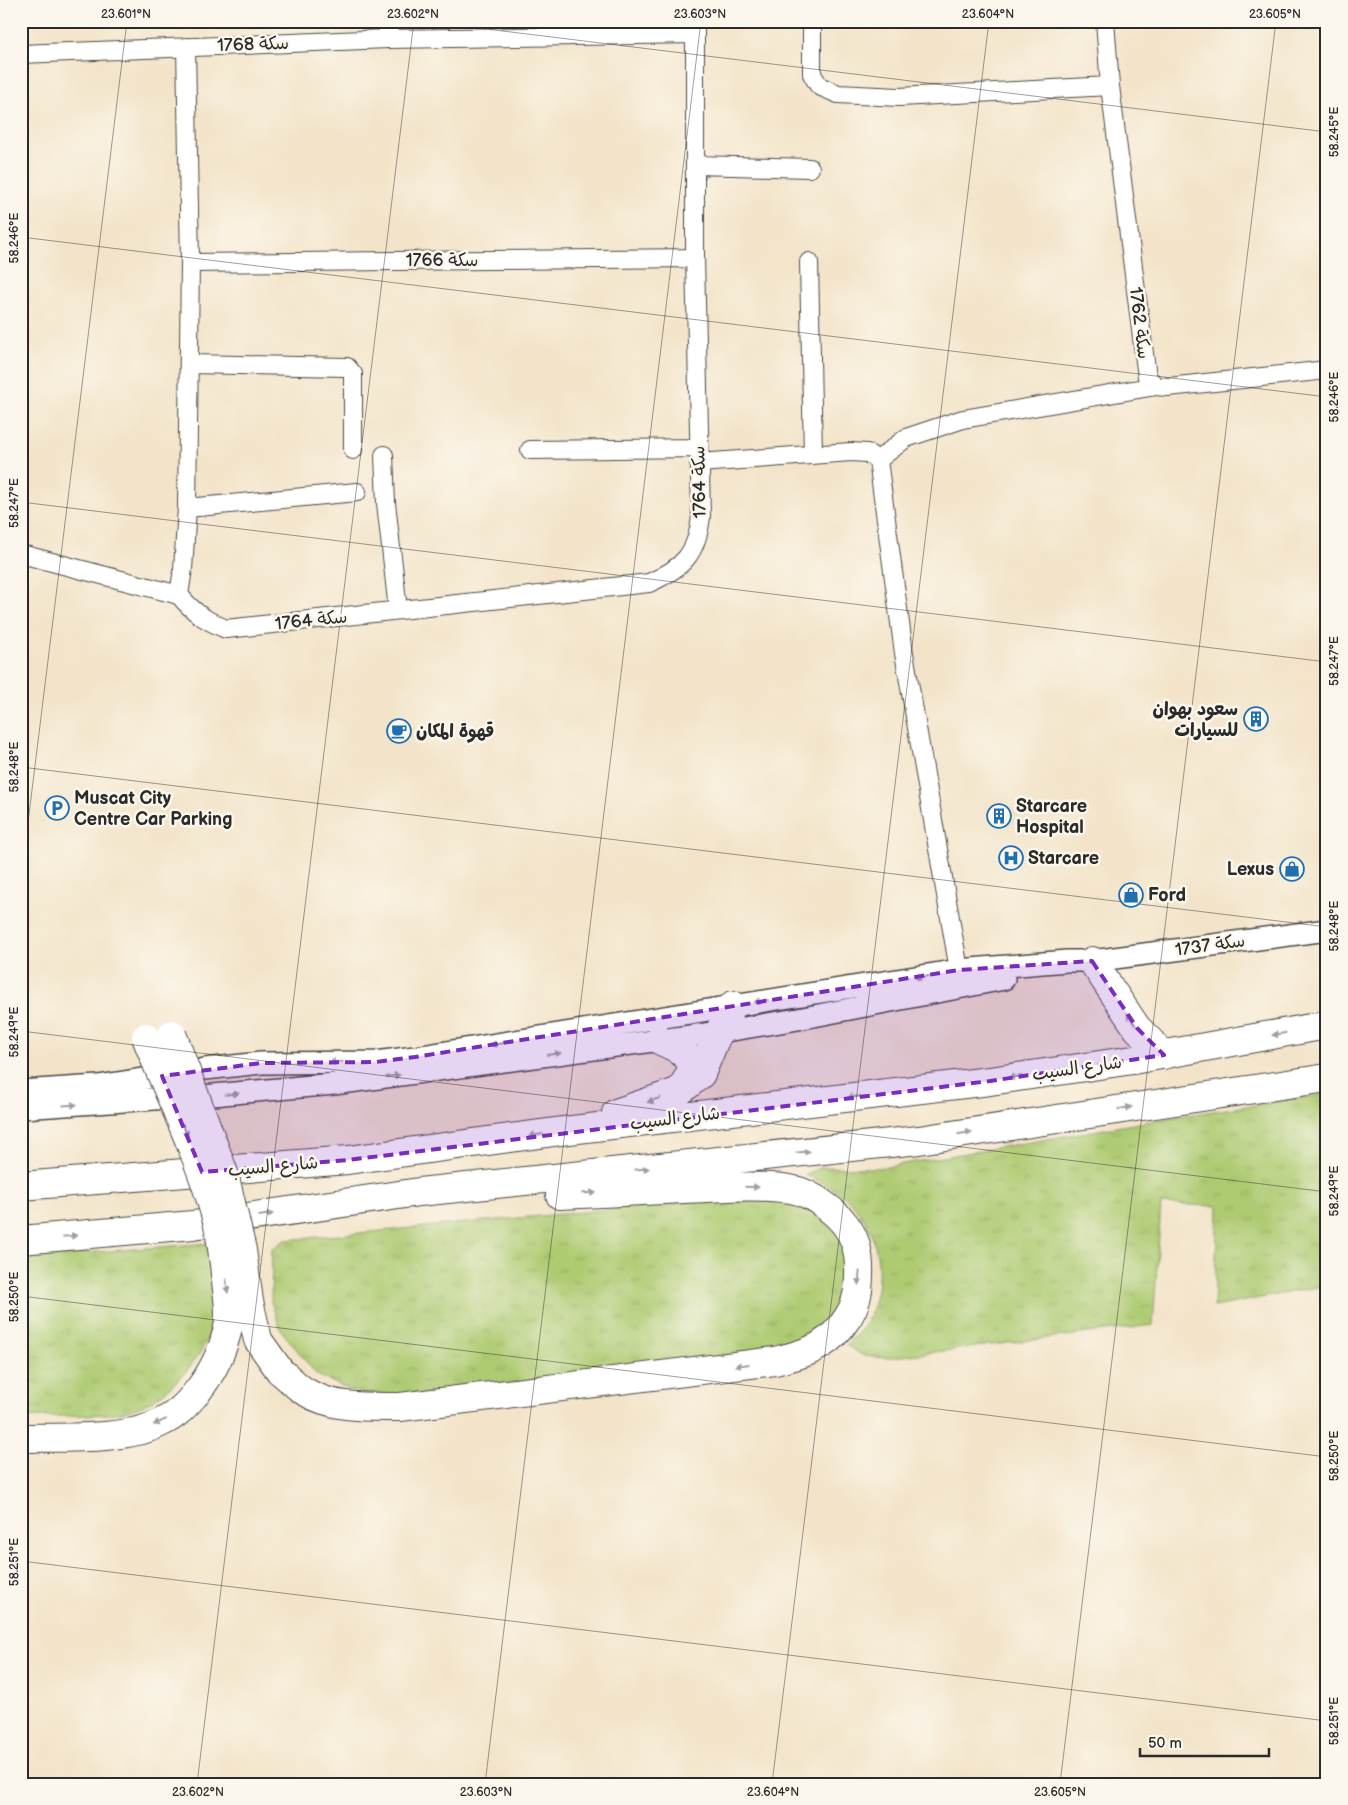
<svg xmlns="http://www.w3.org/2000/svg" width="1348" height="1805" font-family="'Balsamiq Sans','Playpen Sans Arabic',sans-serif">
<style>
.grass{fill:url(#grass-tufts);stroke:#6c7b4e}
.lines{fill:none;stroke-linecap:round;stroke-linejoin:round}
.minor-casing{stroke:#494743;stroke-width:20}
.tertiary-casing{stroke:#494743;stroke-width:24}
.trunk-casing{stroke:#494743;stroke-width:30}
.minor{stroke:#fff;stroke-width:18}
.tertiary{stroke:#fff;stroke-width:21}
.trunk{stroke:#fff;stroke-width:28}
.trunk-bridge-casing{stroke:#494743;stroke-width:30;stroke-linecap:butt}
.trunk-bridge{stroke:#fff;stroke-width:28}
.oneway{fill:#a0a0a0}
.marked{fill:#7b2cbf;fill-opacity:0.2;stroke:#7b2cbf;stroke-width:4;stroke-dasharray:10 6;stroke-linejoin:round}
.ticks{fill:none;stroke:#2b2b2b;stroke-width:1;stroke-opacity:0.45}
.labels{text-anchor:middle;stroke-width:5;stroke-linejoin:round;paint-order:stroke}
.street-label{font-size:18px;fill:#2b2b2b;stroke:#fbf7ec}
.poi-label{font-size:18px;font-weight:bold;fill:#2b2b2b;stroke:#fbf7ec;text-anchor:start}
.neatline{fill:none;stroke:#2b2b2b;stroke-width:2}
.ticks-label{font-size:12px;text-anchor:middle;fill:#2b2b2b}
</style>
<defs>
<pattern id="grass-tufts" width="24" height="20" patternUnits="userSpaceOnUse" patternTransform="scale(1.25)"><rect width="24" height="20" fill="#aecb72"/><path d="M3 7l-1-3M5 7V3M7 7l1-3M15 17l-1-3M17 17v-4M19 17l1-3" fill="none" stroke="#96ae63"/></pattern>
</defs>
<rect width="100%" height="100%" fill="#fbf7ec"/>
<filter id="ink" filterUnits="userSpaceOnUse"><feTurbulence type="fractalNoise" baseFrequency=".02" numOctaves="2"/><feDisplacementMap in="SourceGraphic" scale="10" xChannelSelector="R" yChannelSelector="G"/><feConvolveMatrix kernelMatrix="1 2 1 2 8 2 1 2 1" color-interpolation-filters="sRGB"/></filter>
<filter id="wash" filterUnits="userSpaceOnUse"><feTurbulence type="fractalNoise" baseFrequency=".0096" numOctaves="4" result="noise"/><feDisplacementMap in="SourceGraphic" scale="20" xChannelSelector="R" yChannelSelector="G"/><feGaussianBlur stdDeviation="1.12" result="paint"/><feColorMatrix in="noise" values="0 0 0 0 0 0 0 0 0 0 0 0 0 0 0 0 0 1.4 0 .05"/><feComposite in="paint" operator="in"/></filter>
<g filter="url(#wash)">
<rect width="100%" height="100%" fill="#f3e4c9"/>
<path class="grass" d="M1327,1094V1285L1214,1307L1218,1206L1161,1204L1153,1325L887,1358L864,1356L846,1345C852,1338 862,1331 866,1323C888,1280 881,1225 842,1195C832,1187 817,1180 805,1175L820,1167L880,1168L1174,1117Z
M731,1198L795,1202L809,1208L841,1236L850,1283L836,1312L818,1331L800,1341L773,1350L410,1396L374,1394L352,1391L317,1375L281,1330L271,1302L272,1249L285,1240Z
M210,1243C214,1273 216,1298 211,1327C204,1359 166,1398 135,1409C127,1411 118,1413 109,1414L21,1418V1258Z"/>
</g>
<g filter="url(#ink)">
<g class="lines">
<g class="minor-casing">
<path id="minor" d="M388,21V39
M812,21V74L819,86L838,94L899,97L1110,86
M1105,21L1110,86L1147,377L1156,386L1168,387L1327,370
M186,47L190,263L187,508L183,569L179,595C194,613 205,620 226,629L649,583C683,568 697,554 701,516L695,258V21
M21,54L388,39L695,34
M695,165L810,168
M809,262L813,455
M190,263L695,258
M189,364L347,367L353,374V450
M530,450L699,448
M384,455L386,503L398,610
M878,460L906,438L963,419L1156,386
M699,463L851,452L867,453L878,460L904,653L959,970
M187,508L357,492
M21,554L179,595"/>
</g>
<g class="tertiary-casing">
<path id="tertiary" d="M21,1091L98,1086L205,1069L261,1063L376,1062L415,1057L959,970L1067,961H1092L1327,930
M21,1108L213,1095L334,1084L720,1032L798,1019L1004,979"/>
</g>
<g class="trunk-casing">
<path id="trunk" d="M1092,961L1137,1028L1164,1055
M659,1040L676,1048L690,1059L692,1070L681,1090
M616,1113L680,1091L701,1074L715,1040L733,1005
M21,1186L348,1160L562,1131L990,1081L1133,1060L1327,1025
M21,1240L193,1225L419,1192L919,1140L1327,1078
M280,1371C288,1377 296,1386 304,1391C333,1409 368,1407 400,1407L775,1361C787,1358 800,1355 811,1350C834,1340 855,1315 858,1290C862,1254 857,1229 827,1207C817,1199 804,1191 790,1189C755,1184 719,1188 684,1189C643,1191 601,1193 560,1195
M21,1438C61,1437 128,1441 162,1422C177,1415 187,1404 197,1392"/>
</g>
<use href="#minor" class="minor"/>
<use href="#tertiary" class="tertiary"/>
<use href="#trunk" class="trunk"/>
<g class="trunk-bridge-casing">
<path id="trunk-bridge" d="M172,1034L224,1173L242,1250L249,1301L258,1340L280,1371
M146,1037C169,1096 198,1153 215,1214C221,1233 223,1254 225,1274C227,1291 231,1310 228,1327C223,1352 212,1373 197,1392"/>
</g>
<use href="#trunk-bridge" class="trunk-bridge"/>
</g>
<defs><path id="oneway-solid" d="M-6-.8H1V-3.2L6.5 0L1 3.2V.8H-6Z" transform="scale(1.25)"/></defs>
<g class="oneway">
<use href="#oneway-solid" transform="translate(922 977) rotate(170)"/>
<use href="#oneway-solid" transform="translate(761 1001) rotate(171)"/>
<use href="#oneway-solid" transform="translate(1131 1019) rotate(-124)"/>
<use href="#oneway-solid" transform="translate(1279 1034) rotate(170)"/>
<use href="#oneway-solid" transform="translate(497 1044) rotate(171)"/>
<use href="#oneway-solid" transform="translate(554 1054) rotate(-7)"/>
<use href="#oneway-solid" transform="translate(336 1062) rotate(179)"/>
<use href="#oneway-solid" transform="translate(393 1076) rotate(-8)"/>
<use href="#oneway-solid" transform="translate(1015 1077) rotate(172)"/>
<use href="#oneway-solid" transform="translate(232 1094) rotate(-5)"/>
<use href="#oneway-solid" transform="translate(854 1097) rotate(173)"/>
<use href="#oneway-solid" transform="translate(654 1100) rotate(161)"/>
<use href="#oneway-solid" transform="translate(70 1105) rotate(-4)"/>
<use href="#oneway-solid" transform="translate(1125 1108) rotate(-9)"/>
<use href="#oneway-solid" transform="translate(185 1130) rotate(67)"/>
<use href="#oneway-solid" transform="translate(965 1133) rotate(-9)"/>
<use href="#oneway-solid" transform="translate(536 1135) rotate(172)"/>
<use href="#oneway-solid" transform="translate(803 1152) rotate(-6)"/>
<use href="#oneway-solid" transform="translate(642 1169) rotate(-6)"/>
<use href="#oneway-solid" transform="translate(752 1187) rotate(2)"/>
<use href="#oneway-solid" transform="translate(589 1193) rotate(-2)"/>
<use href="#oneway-solid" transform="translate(266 1215) rotate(-8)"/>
<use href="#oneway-solid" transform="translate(70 1236) rotate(-5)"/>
<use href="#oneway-solid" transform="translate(859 1278) rotate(95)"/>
<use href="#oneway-solid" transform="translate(227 1286) rotate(83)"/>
<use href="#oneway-solid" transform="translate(742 1365) rotate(173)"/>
<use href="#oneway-solid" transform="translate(160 1422) rotate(156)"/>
</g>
</g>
<path class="marked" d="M1092,961L1137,1028L1164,1055L990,1081L348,1160L202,1172L162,1076L261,1063L376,1062L415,1057L959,970Z"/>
<path class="ticks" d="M421,21L1327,132M21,237L1327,397M21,502L1327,662M21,767L1327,927M21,879L127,21M21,1031L1327,1192M21,1296L1327,1457M21,1561L1327,1721M197,1784L414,21M485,1784L701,21M772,1784L989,21M1060,1784L1276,21"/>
<defs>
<g id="building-ring" transform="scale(1.25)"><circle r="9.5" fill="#fbf7ec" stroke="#1f6fb2" stroke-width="1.5"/><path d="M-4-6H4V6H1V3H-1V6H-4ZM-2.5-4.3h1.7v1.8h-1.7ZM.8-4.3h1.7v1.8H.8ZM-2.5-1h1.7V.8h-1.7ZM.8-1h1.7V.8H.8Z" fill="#1f6fb2"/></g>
<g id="cafe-ring" transform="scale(1.25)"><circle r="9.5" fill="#fbf7ec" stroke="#1f6fb2" stroke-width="1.5"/><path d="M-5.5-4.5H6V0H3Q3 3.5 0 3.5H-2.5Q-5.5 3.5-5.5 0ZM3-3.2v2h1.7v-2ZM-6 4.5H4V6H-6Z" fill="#1f6fb2"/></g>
<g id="parking-ring" transform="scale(1.25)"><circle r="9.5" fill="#fbf7ec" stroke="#1f6fb2" stroke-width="1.5"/><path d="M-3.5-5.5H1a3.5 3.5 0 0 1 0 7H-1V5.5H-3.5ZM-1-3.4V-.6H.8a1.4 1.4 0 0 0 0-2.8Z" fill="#1f6fb2"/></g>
<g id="hospital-ring" transform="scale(1.25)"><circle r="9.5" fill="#fbf7ec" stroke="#1f6fb2" stroke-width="1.5"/><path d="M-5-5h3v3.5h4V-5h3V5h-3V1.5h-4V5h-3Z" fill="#1f6fb2"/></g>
<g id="shop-ring" transform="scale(1.25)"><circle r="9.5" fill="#fbf7ec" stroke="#1f6fb2" stroke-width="1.5"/><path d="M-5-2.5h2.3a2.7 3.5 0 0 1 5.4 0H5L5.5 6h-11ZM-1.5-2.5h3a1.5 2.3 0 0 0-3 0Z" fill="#1f6fb2"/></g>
</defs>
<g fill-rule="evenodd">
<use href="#building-ring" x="1256" y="719"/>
<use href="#cafe-ring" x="399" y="731"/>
<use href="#parking-ring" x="57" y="808"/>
<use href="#building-ring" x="999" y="816"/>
<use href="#hospital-ring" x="1011" y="858"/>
<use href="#shop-ring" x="1292" y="869"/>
<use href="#shop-ring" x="1131" y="895"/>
</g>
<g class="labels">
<g class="street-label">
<text transform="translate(253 44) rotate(-2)" y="6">سكة 1768</text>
<text x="442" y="266">سكة 1766</text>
<text transform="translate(1140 323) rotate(83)" y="6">سكة 1762</text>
<text transform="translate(699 482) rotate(-91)" y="6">سكة 1764</text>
<text transform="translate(311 620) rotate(-6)" y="6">سكة 1764</text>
<text transform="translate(1210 945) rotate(-8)" y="6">سكة 1737</text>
<text transform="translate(1077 1068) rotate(-8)" y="6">شارع السيب</text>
<text transform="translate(675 1118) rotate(-7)" y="6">شارع السيب</text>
<text transform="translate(273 1166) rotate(-5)" y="6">شارع السيب</text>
</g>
<g class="poi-label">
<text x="1238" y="715" text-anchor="end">سعود بهوان<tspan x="1238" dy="21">للسيارات</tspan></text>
<text x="416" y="737">قهوة المكان</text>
<text x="74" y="804">Muscat City<tspan x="74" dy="21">Centre Car Parking</tspan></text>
<text x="1016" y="812">Starcare<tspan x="1016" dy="21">Hospital</tspan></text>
<text x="1028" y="864">Starcare</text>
<text x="1274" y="875" text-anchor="end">Lexus</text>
<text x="1148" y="901">Ford</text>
</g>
</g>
<rect width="1348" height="1805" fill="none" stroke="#fbf7ec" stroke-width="55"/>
<path d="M1140 1748v8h129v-8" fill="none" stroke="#2b2b2b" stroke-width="2.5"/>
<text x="1148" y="1748" font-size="15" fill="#2b2b2b" stroke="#fbf7ec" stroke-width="4" paint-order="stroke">50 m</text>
<rect x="28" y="28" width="1292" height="1750" class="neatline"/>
<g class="ticks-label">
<text x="126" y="18">23.601°N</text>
<text x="413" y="18">23.602°N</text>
<text x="700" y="18">23.603°N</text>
<text x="988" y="18">23.604°N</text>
<text x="1275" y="18">23.605°N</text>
<text transform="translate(1334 132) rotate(-90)" y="4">58.245°E</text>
<text transform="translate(14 238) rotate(-90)" y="4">58.246°E</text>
<text transform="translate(1334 397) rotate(-90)" y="4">58.246°E</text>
<text transform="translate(14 503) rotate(-90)" y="4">58.247°E</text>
<text transform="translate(1334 661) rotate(-90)" y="4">58.247°E</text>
<text transform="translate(14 767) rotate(-90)" y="4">58.248°E</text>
<text transform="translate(1334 926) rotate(-90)" y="4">58.248°E</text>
<text transform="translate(14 1032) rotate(-90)" y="4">58.249°E</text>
<text transform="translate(1334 1191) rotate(-90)" y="4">58.249°E</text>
<text transform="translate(14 1297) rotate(-90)" y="4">58.250°E</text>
<text transform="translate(1334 1456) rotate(-90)" y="4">58.250°E</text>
<text transform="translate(14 1562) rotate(-90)" y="4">58.251°E</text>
<text transform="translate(1334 1721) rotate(-90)" y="4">58.251°E</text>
<text x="198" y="1796">23.602°N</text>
<text x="486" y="1796">23.603°N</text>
<text x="773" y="1796">23.604°N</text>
<text x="1060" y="1796">23.605°N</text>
</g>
</svg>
